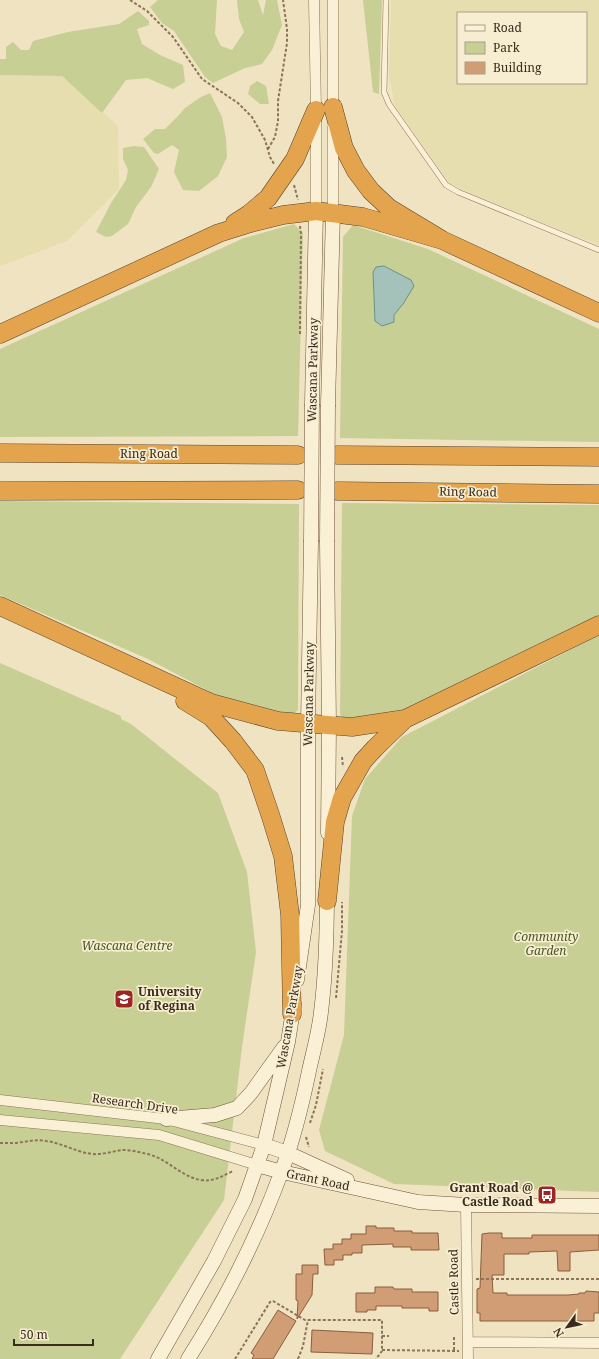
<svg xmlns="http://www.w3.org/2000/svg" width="599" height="1359" font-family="'Noto Serif',serif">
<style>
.farmland{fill:#e6deae;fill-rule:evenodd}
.green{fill:#c7cf94}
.water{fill:#a4c2ba;stroke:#6a9188}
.building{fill:#d09d75;stroke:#8b5d3c}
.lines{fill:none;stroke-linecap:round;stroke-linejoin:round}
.lane-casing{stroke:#8b7457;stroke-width:6}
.street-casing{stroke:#8b7457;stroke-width:11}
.secondary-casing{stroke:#6c543b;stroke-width:15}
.highway-casing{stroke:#58412c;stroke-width:19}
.path{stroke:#8b7457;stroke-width:2;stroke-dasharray:3 2;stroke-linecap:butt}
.lane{stroke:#faf0d5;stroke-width:5}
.street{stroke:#faf0d5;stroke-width:10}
.secondary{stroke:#faf0d5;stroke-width:14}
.highway{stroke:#e4a44d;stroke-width:18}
.secondary-bridge-casing{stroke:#6c543b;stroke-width:15;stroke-linecap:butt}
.secondary-bridge{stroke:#faf0d5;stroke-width:14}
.labels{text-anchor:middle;stroke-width:3.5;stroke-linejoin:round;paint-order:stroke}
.street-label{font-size:12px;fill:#392b1d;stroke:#f7edd1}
.park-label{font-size:12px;font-style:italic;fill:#495722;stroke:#f7edd1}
.poi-label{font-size:12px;font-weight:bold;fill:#392b1d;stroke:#f7edd1;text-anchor:start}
</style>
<rect width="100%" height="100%" fill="#f0e3c1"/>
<path class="farmland" d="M391,0H599V245L483,199L450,184L395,106L389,76ZM458,13H586V83H458Z
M0,75L62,76L118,126L119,189L67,241L0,266Z"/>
<path class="green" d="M158,0H217L215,34L221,46L232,50L244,32L239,19L237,0H258L263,15L266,0H277L282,25L272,50L262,64L245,68L213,83L205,77L174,31L162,23L150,7Z
M363,0H382L379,94L373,92Z
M138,11L149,21V25L137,29L142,44L160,55L183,65L185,82L173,89L147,78L126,80L102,113L62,76L0,75V59H6V47L13,42L21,50H29L33,41L68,32L119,24Z
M257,81L266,86L269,104H260L248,94L250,86Z
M210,93L222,117L226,139L227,157L218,176L199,191L183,190L174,172L179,150L172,145L158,154L154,153L143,139L155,129H165L178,116L185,108L201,97Z
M134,146L144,147L159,169L151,187L136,207L128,224L112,236L106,237L96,232L111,203L126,180L128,170L123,159V148Z
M294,224L303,233L298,436L0,437V349L244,238Z
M353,225L428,249L599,329V442L340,438L343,237Z
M0,501L299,504L298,710L292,715L233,704L148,659L0,595Z
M342,503L599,505V620L406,711L345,721L340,714Z
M599,635V1192L394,1184L325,1151L319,1130L344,1035L352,816L365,779L402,737Z
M0,663L121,716V719L131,724L218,793L247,872L256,952L242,1047L224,1200L120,1359H0Z"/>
<path class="water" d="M384,266L411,280L414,286L403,304L394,315V322L382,326L375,321L373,272L376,267Z"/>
<path class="building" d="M366,1226H376V1228H394V1231H412V1233H438L439,1250H411V1247H393V1244L362,1245V1253H352V1255H343V1260H334V1265H325L324,1249H333V1244H342V1239H351V1234H366Z
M489,1233H502V1238H532V1235H599V1250L570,1252V1271H558L557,1251L529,1252V1254H504V1275H492L493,1293H507V1295H568L579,1294V1293H585L586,1291L599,1292V1313H594V1321H480V1313H477V1289L480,1288L482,1234Z
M302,1265H318V1274H313L312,1295L297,1319L298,1301L296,1300V1274H302Z
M375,1287H393L394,1289H412V1292H438V1311H429V1308H402V1306H376V1310H367V1312H356V1293H375Z
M278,1310L296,1321L273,1359H252L254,1355L251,1353Z
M312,1330L373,1333L372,1354L311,1352Z"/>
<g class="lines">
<g class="lane-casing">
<path id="lane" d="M386,0L384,92L389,104L446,185L458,192L599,250"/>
</g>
<g class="street-casing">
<path id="street" d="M314,0L316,110V211
M333,111V0
M333,213V127
M0,1100L166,1119L264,1145
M0,1120L159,1135L257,1165
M466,1205L468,1359
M468,1342L599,1343"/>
</g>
<g class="secondary-casing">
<path id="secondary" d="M312,404L316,211
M328,405L333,213
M327,542L329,726L328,833
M297,980L308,905V724L311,542
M166,1119L215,1115L237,1108L251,1093L284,1047
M264,1145L288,1153L347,1180
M257,1165L282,1172L418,1202L466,1205L599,1206
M158,1359L214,1261L245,1199L264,1145L288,1042L294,1004
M188,1359C225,1301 257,1238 281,1173C293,1141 302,1105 309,1071C313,1052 319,1032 321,1012C326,972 327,931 327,891"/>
</g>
<g class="highway-casing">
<path id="highway" d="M333,107L344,148L356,171L371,191L389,208L442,240L599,313
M235,223L249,214L268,198L295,159L316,110
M0,334L219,233L251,223L283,215L316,211L363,217L442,240
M0,453L298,455
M337,455L599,457
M0,491L298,490
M337,491L599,494
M0,606L211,703L278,721L352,727L405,719L599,625
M185,701L211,717L233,741L255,770L270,814L283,856L290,915L292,1014
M327,901L335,822L342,798L363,761L375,748L405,719"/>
</g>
<path class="path" d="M130,0L147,11L173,37L202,79L238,103L252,117L265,140L270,157L274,164
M268,149L275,137L278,121V101L287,43V29L283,0
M294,185L298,200
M300,226L301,234L300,336
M342,757L343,767
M336,998L342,931V902
M310,1123L316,1105L323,1069
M306,1137L309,1147
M0,1143C5,1143 10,1143 15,1143C25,1142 35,1139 46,1141C62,1143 76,1152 92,1154C103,1155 113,1151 123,1150C131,1150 139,1152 147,1154C167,1158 181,1177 201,1180C214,1182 222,1176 233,1171
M476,1279H599
M382,1336H389
M454,1337V1351
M382,1350L459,1351
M235,1359L270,1302L273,1301L305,1320H382V1351L376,1359
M298,1359L303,1346L308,1320"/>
<use href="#lane" class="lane"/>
<use href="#street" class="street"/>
<use href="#secondary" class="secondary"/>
<use href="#highway" class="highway"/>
<g class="secondary-bridge-casing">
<path id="secondary-bridge" d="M311,542L312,404
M327,542L328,405"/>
</g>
<use href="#secondary-bridge" class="secondary-bridge"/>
</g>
<defs>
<g id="university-square" transform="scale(1)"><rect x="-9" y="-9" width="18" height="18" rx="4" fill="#9d2624" stroke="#f7edd1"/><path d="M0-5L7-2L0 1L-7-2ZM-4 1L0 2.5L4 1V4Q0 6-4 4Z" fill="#fff"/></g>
<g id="bus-square" transform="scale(1)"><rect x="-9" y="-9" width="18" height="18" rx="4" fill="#9d2624" stroke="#f7edd1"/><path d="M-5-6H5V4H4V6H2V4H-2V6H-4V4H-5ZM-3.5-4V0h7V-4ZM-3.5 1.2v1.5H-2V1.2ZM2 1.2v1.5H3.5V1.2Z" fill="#fff"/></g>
</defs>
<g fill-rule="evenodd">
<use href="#university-square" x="124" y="999"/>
<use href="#bus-square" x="547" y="1195"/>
</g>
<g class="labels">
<g class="street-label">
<text transform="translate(313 370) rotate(-89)" y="4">Wascana Parkway</text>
<text x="149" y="458">Ring Road</text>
<text transform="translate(468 492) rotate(1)" y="4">Ring Road</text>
<text transform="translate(309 694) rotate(-89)" y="4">Wascana Parkway</text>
<text transform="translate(290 1017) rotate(-80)" y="4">Wascana Parkway</text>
<text transform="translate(135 1104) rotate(8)" y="4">Research Drive</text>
<text transform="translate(318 1180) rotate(12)" y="4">Grant Road</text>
<text transform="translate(454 1282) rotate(-91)" y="4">Castle Road</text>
</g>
<g class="park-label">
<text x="546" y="941">Community<tspan x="546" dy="14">Garden</tspan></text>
<text x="127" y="950">Wascana Centre</text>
</g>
<g class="poi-label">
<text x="138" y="996">University<tspan x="138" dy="14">of Regina</tspan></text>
<text x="533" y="1192" text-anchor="end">Grant Road @<tspan x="533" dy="14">Castle Road</tspan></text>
</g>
</g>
<rect x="457" y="12" width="130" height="72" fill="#f7edd1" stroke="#ab9f89"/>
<rect x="465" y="25" width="20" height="6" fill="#faf0d5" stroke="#ab9f89"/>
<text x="493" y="32" font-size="12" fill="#392b1d">Road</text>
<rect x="465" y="42" width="20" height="12" fill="#c7cf94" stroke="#ab9f89"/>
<text x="493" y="52" font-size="12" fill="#392b1d">Park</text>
<rect x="465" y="62" width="20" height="12" fill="#d09d75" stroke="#ab9f89"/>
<text x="493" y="72" font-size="12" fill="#392b1d">Building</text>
<g transform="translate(567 1327) rotate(237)" stroke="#f7edd1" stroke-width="3" paint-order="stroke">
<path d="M0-3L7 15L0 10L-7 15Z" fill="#392b1d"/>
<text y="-6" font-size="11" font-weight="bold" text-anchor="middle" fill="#392b1d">N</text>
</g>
<path d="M14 1339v6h79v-6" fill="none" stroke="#392b1d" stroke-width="2"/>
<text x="20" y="1339" font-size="12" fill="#392b1d" stroke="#f7edd1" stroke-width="3" paint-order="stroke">50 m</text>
</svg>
